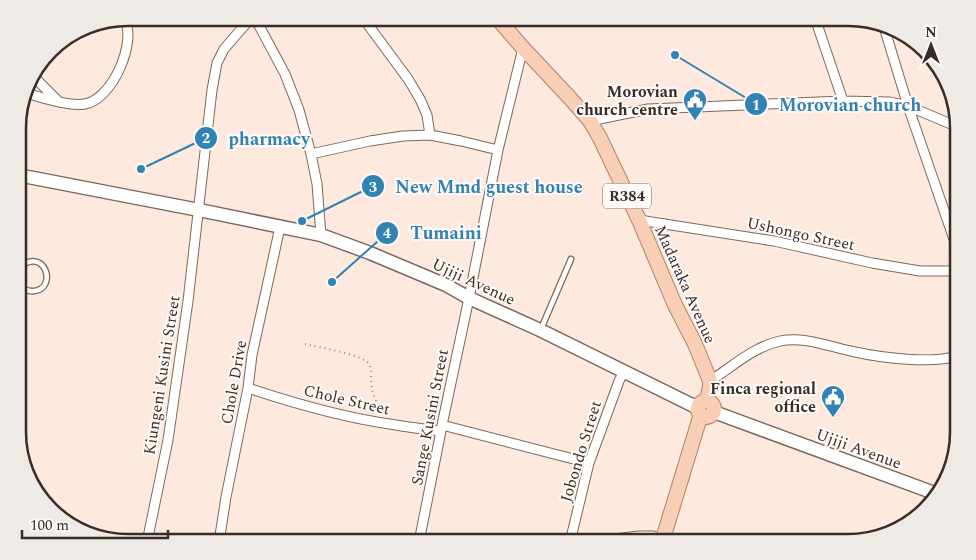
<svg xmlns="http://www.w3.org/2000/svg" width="976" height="560" font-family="Spectral,serif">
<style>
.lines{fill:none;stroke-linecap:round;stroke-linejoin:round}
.service-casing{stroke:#7c675a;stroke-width:7}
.minor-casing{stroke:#7c675a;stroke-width:11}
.secondary-casing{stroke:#7c675a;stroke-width:15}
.primary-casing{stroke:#b28164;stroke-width:16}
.path{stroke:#92837b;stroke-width:2;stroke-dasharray:1 4;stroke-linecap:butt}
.service{stroke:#fff;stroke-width:4.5}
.minor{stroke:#fff;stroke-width:9}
.secondary{stroke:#fff;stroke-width:12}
.primary{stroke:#f9ceb6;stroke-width:14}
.labels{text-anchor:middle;stroke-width:4;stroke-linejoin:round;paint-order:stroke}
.shield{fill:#fffaf7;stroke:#736a66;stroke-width:1}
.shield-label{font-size:15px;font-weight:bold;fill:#372d28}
.poi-label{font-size:16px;font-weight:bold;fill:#372d28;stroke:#fffaf7;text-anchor:end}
.street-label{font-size:16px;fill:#372d28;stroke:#fffaf7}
.rim{fill:none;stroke:#372d28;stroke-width:2.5}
.leader{fill:none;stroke:#3183b4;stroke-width:2}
.callout-dot{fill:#3183b4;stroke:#fffaf7;stroke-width:2}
.mark-label{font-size:15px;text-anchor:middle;font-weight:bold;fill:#fff}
.callout-label{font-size:18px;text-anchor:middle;font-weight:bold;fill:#3183b4;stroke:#fffaf7;stroke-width:4;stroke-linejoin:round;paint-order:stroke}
</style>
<rect width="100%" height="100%" fill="#fde9de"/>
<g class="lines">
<g class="service-casing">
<path id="service" d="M18,271C20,267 22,265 26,263C47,253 56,289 34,291C26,292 21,287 18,281
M541,329L571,259"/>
</g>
<g class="minor-casing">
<path id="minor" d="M255,18L285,74L299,110L311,154L317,184L321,235
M363,18L408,79L420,99L427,115L430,135
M809,18L813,19L817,24L843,101
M884,27L908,106L956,245L958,258
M32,75L58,101
M25,93C41,97 69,107 85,104C112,100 138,41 124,18
M590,121L648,109L843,101L890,102L908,106L958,127
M311,154L370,141L403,136L430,135L461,141L498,150
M639,220L774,241L872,263L920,271H946L958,270
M710,381C732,367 753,347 780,341C805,336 830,347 855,352C883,358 931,364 958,356
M248,388C296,404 345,418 396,425C411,428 426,429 441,431
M442,425L589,463
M147,542L168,440L188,301L212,90L217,63L224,49L251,18
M219,542L226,497L248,388L252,355L280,227
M419,542L441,431L442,425L469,298L498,150L523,48
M570,542L589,463L619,381L624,371
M589,542L639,536H653L663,539"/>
</g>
<g class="secondary-casing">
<path id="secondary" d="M18,175L199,210L321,235L370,253L446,285L469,298L540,330L698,408
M714,412L937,494"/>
</g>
<g class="primary-casing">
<path id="primary" d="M497,18L523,48L569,97L590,121L600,138L639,220L675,305L695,344L710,381V386L707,401
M698 409a8 8 0 1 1 16 0a8 8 0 1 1-16 0Z
M662,542L701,414"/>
</g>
<path class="path" d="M305,344C317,347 368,355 370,366C372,371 371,377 371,382C372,395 377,404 385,414"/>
<use href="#service" class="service"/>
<use href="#minor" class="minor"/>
<use href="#secondary" class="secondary"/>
<use href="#primary" class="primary"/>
</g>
<defs>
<g id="civic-pin" transform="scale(1.25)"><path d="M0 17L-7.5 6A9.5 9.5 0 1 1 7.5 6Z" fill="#3183b4" stroke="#fffaf7"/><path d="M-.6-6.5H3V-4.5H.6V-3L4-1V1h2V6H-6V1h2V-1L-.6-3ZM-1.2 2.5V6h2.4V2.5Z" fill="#fff"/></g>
</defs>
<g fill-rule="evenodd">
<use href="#civic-pin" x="695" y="100"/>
<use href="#civic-pin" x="833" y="397"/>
</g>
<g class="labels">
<rect class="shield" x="603" y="183.5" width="48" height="25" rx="4"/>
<g class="shield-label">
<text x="627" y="201">R384</text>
</g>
<g class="poi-label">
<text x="678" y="97">Morovian<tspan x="678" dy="18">church centre</tspan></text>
<text x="816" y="394">Finca regional<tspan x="816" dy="18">office</tspan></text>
</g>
<g class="street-label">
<text transform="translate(801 233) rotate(12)" y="6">Ushongo Street</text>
<text transform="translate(474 281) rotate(25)" y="6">Ujiji Avenue</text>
<text transform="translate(686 284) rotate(66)" y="6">Madaraka Avenue</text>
<text transform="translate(161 375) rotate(-81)" y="6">Kiungeni Kusini Street</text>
<text transform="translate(233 382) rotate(-80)" y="6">Chole Drive</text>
<text transform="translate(347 399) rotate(13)" y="6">Chole Street</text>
<text transform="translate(429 417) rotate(-79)" y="6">Sange Kusini Street</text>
<text transform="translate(859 448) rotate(20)" y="6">Ujiji Avenue</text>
<text transform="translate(580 451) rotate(-73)" y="6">Jobondo Street</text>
</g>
</g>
<path d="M0 0H976V560H0ZM128 26H848A102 102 0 0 1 950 128V432A102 102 0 0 1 848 534H128A102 102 0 0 1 26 432V128A102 102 0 0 1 128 26Z" fill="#efeae6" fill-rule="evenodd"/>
<path class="rim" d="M128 26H848A102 102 0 0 1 950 128V432A102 102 0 0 1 848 534H128A102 102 0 0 1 26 432V128A102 102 0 0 1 128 26Z"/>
<path class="leader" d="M675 55L756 104M141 169L206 138M302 221L373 186M332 282L387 233"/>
<g class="callout-dot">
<circle cx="675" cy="55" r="5"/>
<circle cx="141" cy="169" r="5"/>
<circle cx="302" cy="221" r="5"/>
<circle cx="332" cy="282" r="5"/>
<circle cx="756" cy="104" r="12"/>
<circle cx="206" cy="138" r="12"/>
<circle cx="373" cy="186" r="12"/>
<circle cx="387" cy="233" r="12"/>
</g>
<g class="mark-label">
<text x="756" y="110">1</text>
<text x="206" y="143">2</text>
<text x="373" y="192">3</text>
<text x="387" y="238">4</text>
</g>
<g class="callout-label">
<text x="850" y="111">Morovian church</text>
<text x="269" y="145">pharmacy</text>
<text x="489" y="193">New Mmd guest house</text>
<text x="446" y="239">Tumaini</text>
</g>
<g transform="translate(931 45)" stroke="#fffaf7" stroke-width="4" paint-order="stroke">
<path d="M0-4L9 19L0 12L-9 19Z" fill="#372d28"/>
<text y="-8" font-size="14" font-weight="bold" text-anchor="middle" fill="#372d28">N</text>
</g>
<path d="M22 530v8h146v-8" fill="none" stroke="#372d28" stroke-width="2.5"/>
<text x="30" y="530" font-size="15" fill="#372d28" stroke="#fffaf7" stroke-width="4" paint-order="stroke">100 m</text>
</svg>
